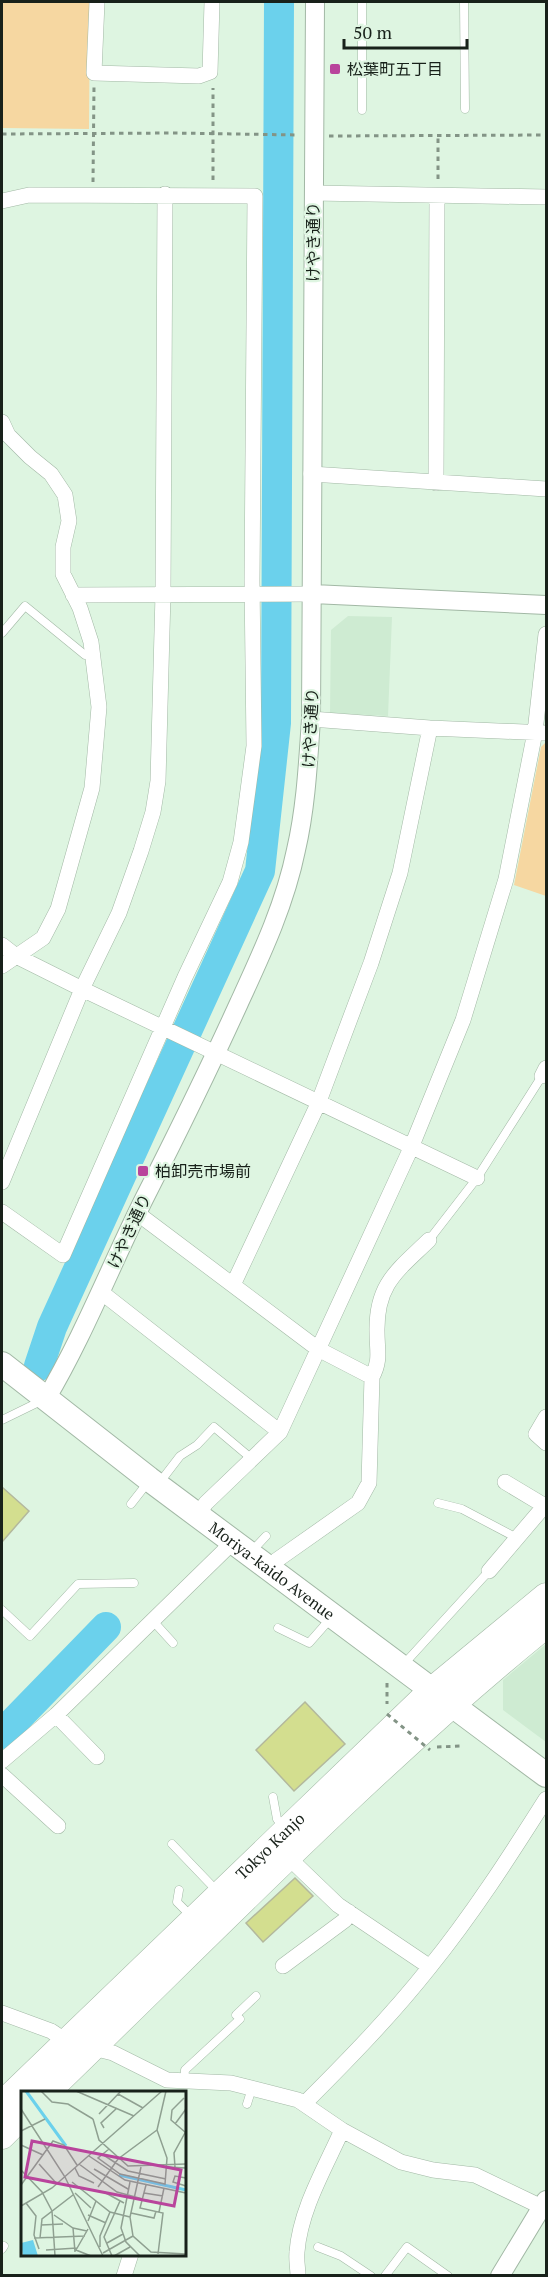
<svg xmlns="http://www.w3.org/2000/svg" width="548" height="2277" font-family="'PT Serif','Noto Sans JP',serif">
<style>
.built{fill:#ceebd2}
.green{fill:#f6d7a1}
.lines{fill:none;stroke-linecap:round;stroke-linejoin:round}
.river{stroke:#6bd1ec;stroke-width:30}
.building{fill:#d3de8f;stroke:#b3b89d;stroke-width:1.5}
.service-casing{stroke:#a2b8a5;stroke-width:9}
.minor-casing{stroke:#a2b8a5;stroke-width:16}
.tertiary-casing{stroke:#a2b8a5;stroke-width:20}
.primary-casing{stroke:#a2b8a5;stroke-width:26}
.trunk-casing{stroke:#a2b8a5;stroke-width:27}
.path{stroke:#839486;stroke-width:3;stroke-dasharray:4.5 4.5;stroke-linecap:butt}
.service{stroke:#fff;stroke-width:8}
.minor{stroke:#fff;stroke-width:15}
.tertiary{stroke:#fff;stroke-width:18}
.primary{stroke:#fff;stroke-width:24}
.trunk{stroke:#fff;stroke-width:26}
.path-bridge{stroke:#839486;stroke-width:3;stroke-dasharray:4.5 4.5;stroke-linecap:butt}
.poi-dot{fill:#b9449c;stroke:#def5e1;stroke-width:2}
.labels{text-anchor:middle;stroke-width:4.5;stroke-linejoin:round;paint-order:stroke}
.poi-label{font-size:16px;fill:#18211a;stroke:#def5e1;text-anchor:start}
.street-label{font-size:16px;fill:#18211a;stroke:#def5e1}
.inset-river{fill:none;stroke:#6bd1ec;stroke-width:3}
.inset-road{fill:none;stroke:#8fa091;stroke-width:1.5}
.view{fill:#b9449c;fill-opacity:0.15;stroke:#b9449c;stroke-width:3}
.inset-edge{fill:none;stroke:#18211a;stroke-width:3}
</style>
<rect width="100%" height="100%" fill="#def5e1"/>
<path class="built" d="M348,616L392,617L388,716L330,713L331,630Z
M546,1644V1742L503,1710V1680Z"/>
<path class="green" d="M2,2H88L90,4L89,129L2,128Z
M546,742V896L514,885L541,747Z"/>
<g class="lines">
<path class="river" d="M39,1366L52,1327L260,871L276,723L279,2
M2,1734L106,1627"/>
</g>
<path class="building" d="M2,1487L29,1511L2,1542Z
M305,1702L345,1744L294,1791L256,1750Z
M295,1878L313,1896L263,1942L246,1923Z"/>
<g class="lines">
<g class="service-casing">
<path id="service" d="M362,2V110
M464,2L465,109
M2,633L25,606L85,655L92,653
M429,1240L477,1178L542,1076
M2,1420L43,1400
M160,1482L180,1456L197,1445L214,1427L252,1459
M438,1503L462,1509L517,1538
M131,1504L149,1481
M252,1551L266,1536
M2,1610L30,1636L78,1584L134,1583
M153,1621L173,1643
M278,1628L309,1643L331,1618
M404,1664L489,1571
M273,1797L277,1819L284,1827
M172,1844L217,1891
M179,1890L177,1902L191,1916
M184,2081L185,2070L240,2019L236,2015L256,1996
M247,2104L252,2088
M318,2247L341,2256L371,2276
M2,2249L4,2246
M385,2276L407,2247L448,2276"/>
</g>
<g class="minor-casing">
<path id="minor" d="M97,2L94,73L199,76L210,72L212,2
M313,193L546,197
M2,201L29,195L255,196L252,581L254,746L241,842L230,882L185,977L63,1255L2,1212
M2,422L8,435L30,457L51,474L65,495L69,521L63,547V574L80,608L91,642L99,707L92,788L58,909L43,938L2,966
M311,474L546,489
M436,483L437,196
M73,595L313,594
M311,719L430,728L546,733
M2,945L16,956L82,989L477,1178
M542,1076L546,1068
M2,1182L82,989L119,913L141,851L153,812L158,781L163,594L165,194
M137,1213L318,1349L372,1377
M233,1285L318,1104L371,963L400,873L430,728
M101,1292L280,1432
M546,1417L536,1434L546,1443
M505,1482L545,1506
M198,1514L206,1503L280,1432L411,1148L463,1020L506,879L535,732L546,634
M269,1569L277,1560L358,1503L369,1483L372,1377C381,1360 377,1351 377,1332C376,1284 397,1271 429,1240
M489,1571L546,1504
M56,1715L97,1757
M2,1761L56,1715L233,1542
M2,1775L58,1826
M289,1858L338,1905L430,1967
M283,1966L345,1920L349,1912
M2,2013L51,2031L66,2041L113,2053L167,2080L231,2083L298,2100L342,2130L401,2162L433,2170L475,2175L546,2209
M305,2103C348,2060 391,2016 429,1968C472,1915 510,1856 546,1799
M124,2276L131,2254
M298,2276C298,2268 296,2260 297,2252C300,2210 325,2168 342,2130"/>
</g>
<g class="tertiary-casing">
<path id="tertiary" d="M313,594L546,605
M46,1399C84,1335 111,1265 144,1199C177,1134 209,1069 239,1003C262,953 285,904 296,850C306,807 308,763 311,719L315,2
M500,2276L546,2200"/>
</g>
<g class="primary-casing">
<g id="primary">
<path id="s1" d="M2,1364L149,1479L546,1775"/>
</g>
</g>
<g class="trunk-casing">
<g id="trunk">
<path d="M47,2092C211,1934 369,1769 546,1625"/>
<path id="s2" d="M2,2104L431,1691L546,1596"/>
<path d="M2,2136L22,2116"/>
</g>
</g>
<path class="path" d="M2,134L172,133L299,135
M329,136L546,135
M438,179V135
M213,180V88
M93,182L94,86
M387,1683V1704
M437,1747L461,1746"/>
<use href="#service" class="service"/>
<use href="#minor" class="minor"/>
<use href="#tertiary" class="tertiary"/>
<use href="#primary" class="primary"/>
<use href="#trunk" class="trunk"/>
<path class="path-bridge" d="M387,1714L430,1750"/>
</g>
<g class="poi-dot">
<rect x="329" y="63" width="12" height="12" rx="3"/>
<rect x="137" y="1165" width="12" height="12" rx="3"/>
</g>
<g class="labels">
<g class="poi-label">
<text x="347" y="75">松葉町五丁目</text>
<text x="155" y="1177">柏卸売市場前</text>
</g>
<g class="street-label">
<text transform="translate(313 242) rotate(-90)" y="6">けやき通り</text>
<text transform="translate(310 728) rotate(-87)" y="6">けやき通り</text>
<text transform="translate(129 1231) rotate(-65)" y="6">けやき通り</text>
<text dy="6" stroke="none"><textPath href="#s1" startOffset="340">Moriya-kaido Avenue</textPath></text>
<text dy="6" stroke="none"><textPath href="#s2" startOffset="372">Tokyo Kanjo</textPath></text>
</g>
</g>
<g transform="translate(21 2091)">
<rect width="165" height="165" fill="#def5e1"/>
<path d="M12,149L17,165H2L0,152Z" fill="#6bd1ec"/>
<path class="inset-river" d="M5,0L45,55M98,84L165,99"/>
<path class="inset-road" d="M20,0L31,11L47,13L72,28M55,0L113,25M97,3L122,17M163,7L151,19L150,29L164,41M0,18L44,86L82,165M78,23L100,0M72,28L78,49L107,75L165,73M154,33L165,18M83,37L80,32L96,17M0,40L24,28M0,54L22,64M88,58L77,67L99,83L144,93L146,67L136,39L145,0M81,63L107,80L145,88M68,65L104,89L165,102M18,73L36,93M58,73L96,101L140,113M120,76L109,126L112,145L130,161L165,163M147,76L165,77M154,76L153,62L165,40M54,77L58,85L73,92M73,78L107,98M0,79L21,101L31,120L34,165M165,87L154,85L152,91L165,95M51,91L89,121L109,126M109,91L100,137L105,151L119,165M0,94L32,50L43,54L56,74M125,94L119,117L142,122L137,163M77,96L97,68L136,39M83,101L103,112M54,102L70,117M123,102L142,105M5,112L15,125L13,144L18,158M0,115L31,97L141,0M138,121L143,97M110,122L133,127L135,120M33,124L52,137L66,140M67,124L85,132M67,130L75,110M20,134L42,133M52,137L54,161M67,138L55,159L70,165M13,147L64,145M19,147L21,128L52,104M86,152L102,143M79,156V145L89,121M25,159L56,157M82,162L112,145M91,165L83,146L99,110M93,165L109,156"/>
<path class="view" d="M11,50L160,79L153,115L4,86Z"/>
<rect width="165" height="165" class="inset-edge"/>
</g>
<rect width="548" height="2277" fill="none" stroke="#18211a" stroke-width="6"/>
<path d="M344 39v9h123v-9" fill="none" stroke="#18211a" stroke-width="3"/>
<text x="353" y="39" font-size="18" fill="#18211a" stroke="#def5e1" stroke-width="4.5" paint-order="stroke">50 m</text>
</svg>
